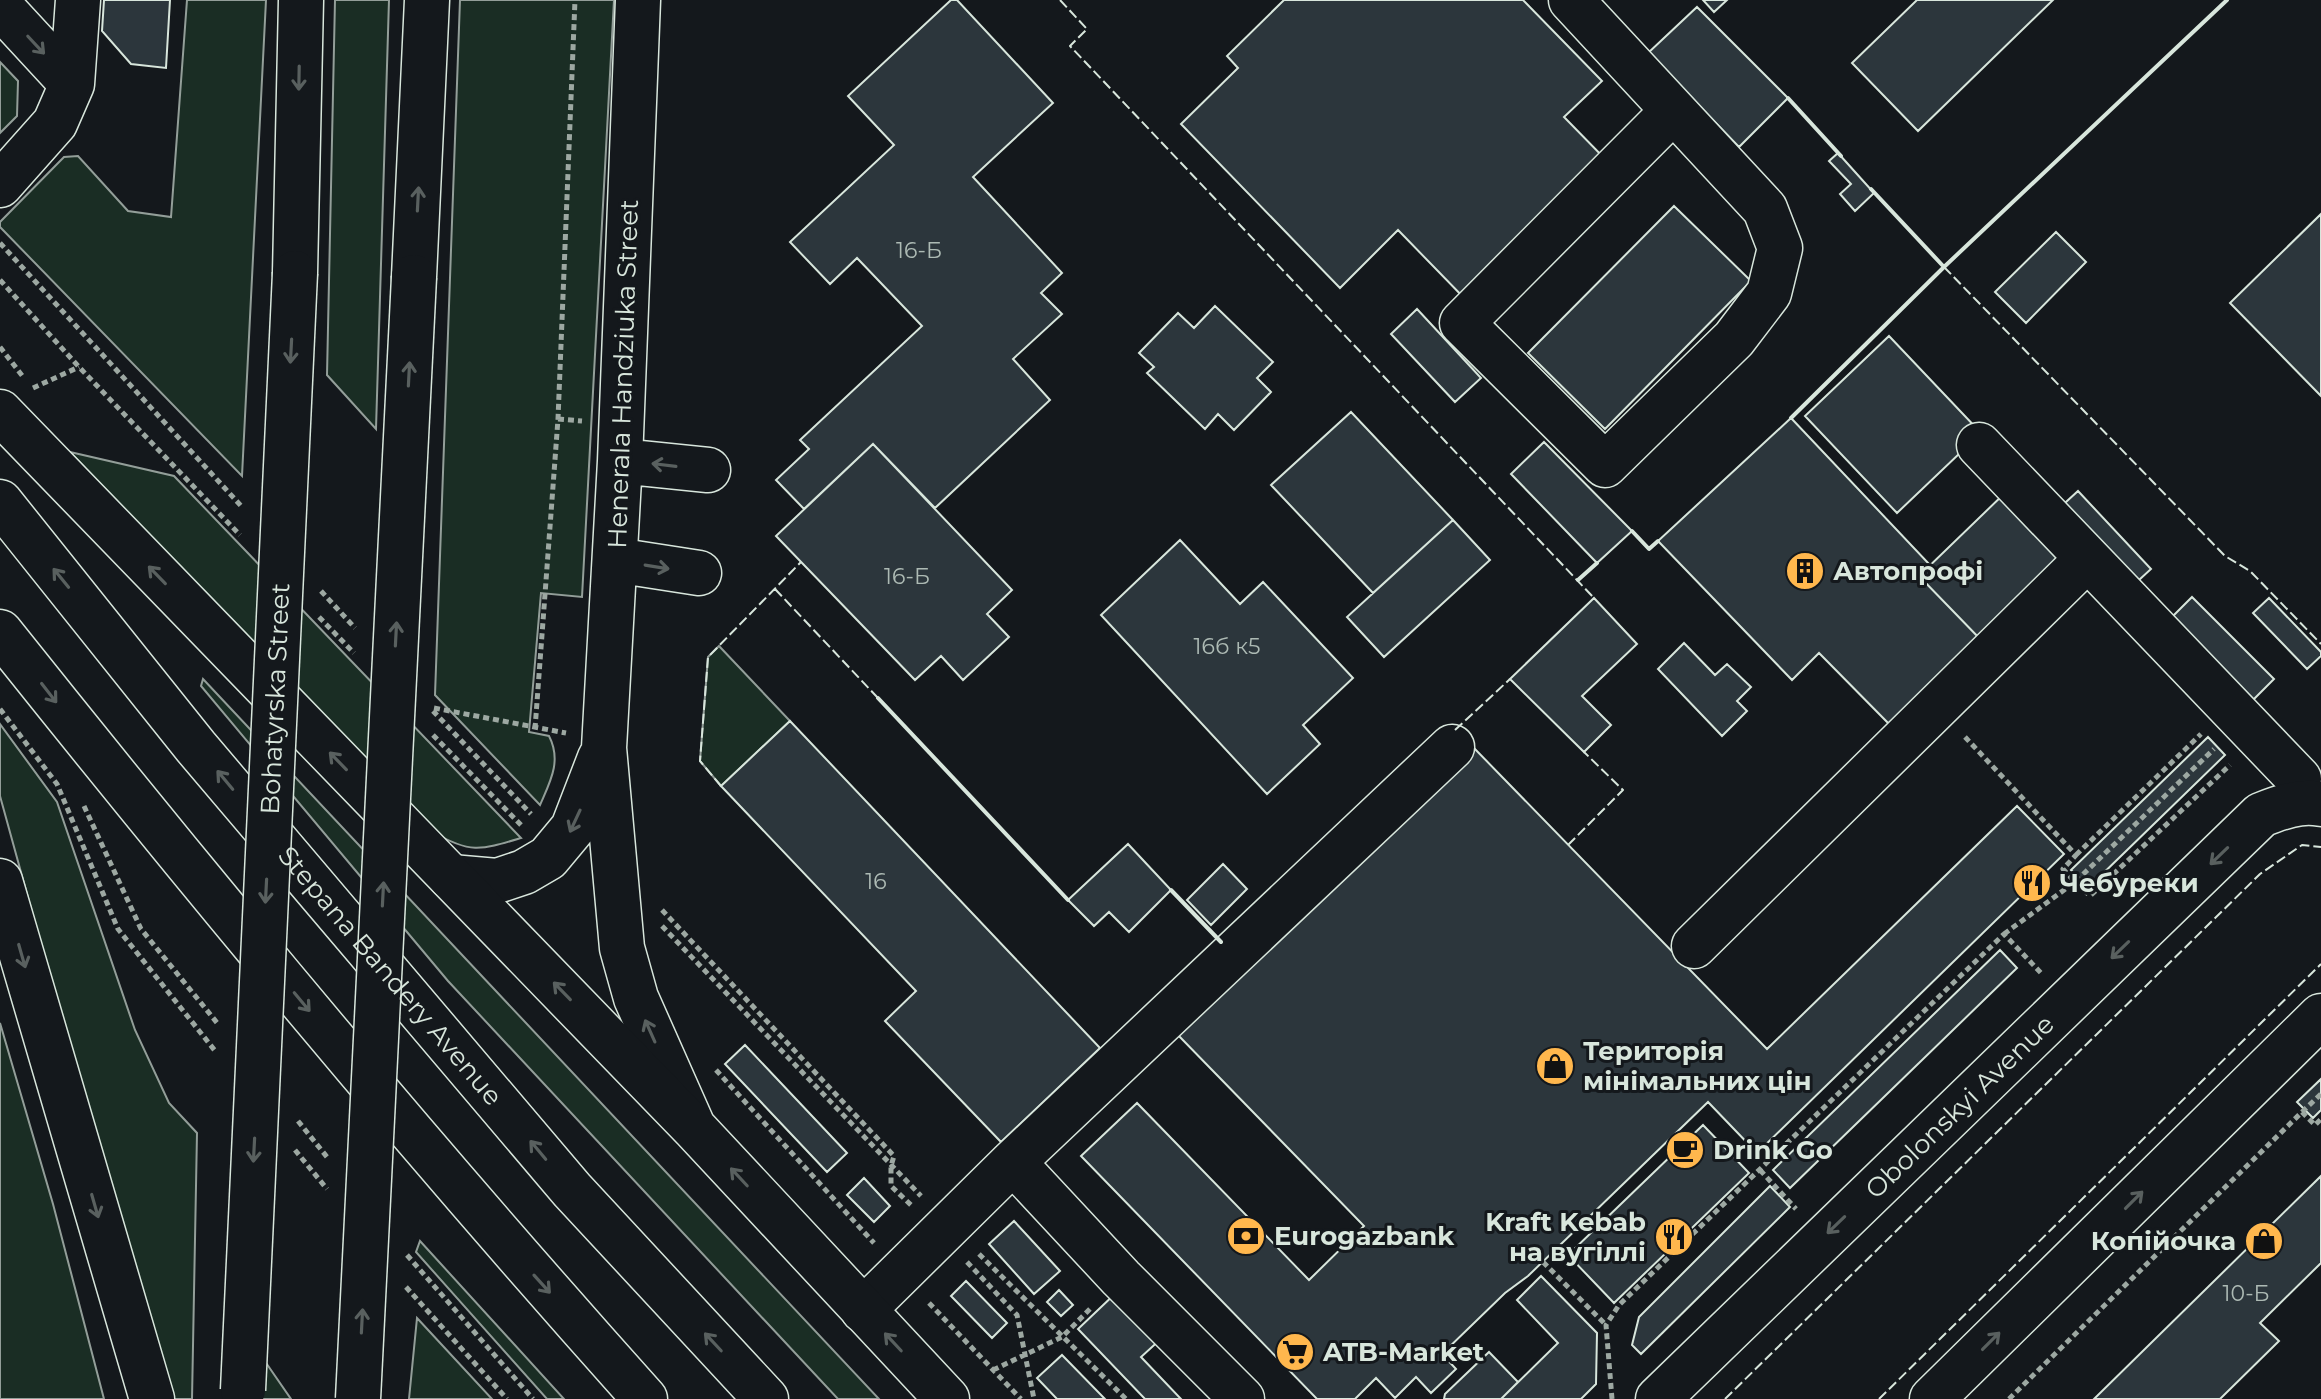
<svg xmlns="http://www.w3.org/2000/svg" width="2321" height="1399" font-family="Montserrat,sans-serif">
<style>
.green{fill:#1a2d24;stroke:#939e99;stroke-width:2}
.building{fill:#2c363c;stroke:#d8e6dc;stroke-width:2}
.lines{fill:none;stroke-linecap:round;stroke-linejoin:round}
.minor-casing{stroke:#d8e6dc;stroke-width:47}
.major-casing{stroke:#d8e6dc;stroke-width:47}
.path{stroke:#9da8a2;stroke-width:5;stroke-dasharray:6 4;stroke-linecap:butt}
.minor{stroke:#14181c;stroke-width:44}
.major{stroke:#14181c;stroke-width:44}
.major-bridge-casing{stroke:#d8e6dc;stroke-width:47;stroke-linecap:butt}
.major-bridge{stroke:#14181c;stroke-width:44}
.fence{stroke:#d8e6dc;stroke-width:2;stroke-dasharray:10 4;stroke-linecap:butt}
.wall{stroke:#d8e6dc;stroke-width:4}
.oneway{stroke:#59605f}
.labels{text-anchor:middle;stroke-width:6;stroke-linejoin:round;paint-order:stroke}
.number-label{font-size:22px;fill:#adbab4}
.street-label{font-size:26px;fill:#d8e6dc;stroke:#14181c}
.poi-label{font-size:26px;font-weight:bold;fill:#d8e6dc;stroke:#14181c;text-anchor:start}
</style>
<rect width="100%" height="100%" fill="#14181c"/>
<path class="green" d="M187,0H266L242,476L0,227V222L64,157L78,156L128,211L171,217Z
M335,0H389L376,429L327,375Z
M460,0H614L582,597L541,593L529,732L549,736C562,761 550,782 540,805L435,695Z
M0,62L18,81L17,116L0,133Z
M70,452L174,476L521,838C481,850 470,854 433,832Z
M719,646L790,721L721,786L700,761L708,657Z
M203,679L879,1399H838L448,981L201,686Z
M0,724L57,802L135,1030L169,1103L197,1133L192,1399H166L0,796Z
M0,1023L53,1204L104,1399H0Z
M420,1241L564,1399H547L416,1252Z
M417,1318L492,1399H409Z
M262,1357L291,1399H259Z"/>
<path class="building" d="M104,0H170L166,68L131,64L102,31Z
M951,0H957L1053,103L973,177L1062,273L1041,293L1062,314L1013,359L1050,400L935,508L873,444L804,509L776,480L809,449L800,440L922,326L857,258L830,284L790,242L894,145L848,96Z
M1284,0H1523L1602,81L1564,117L1611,165L1469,303L1398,230L1340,288L1181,124L1238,68L1227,56Z
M1703,0H1727L1714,12Z
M1917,0H2053L1918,131L1852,63Z
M1697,7L1788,98L1739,147L1648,53Z
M1838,153L1874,193L1855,211L1840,194L1851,184L1829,161Z
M1674,206L1751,281L1605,429L1528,353Z
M2321,214V396L2230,303Z
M2056,232L2086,262L2026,323L1995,292Z
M1215,306L1273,362L1257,378L1271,392L1234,430L1218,414L1205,429L1147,373L1154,367L1139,353L1178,313L1194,328Z
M1417,309L1481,378L1455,402L1391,334Z
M1889,336L1981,433L1897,513L1805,416Z
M1351,412L1453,520L1373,593L1271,485Z
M1791,418L1930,565L1919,576L1983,642L1894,729L1819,653L1792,680L1658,541Z
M1544,442L1632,531L1597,563L1511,474Z
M873,444L1012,590L987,614L1009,637L963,680L941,656L915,680L776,536Z
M2008,490L2071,558L1983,642L1919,576Z
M2078,491L2151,569L2127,591L2054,513Z
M1453,520L1490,560L1384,657L1347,617Z
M1180,540L1240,604L1263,582L1353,678L1303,725L1320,744L1267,794L1101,615Z
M2192,597L2274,679L2246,707L2164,625Z
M1594,598L1637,644L1582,696L1611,725L1584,752L1510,679Z
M2269,598L2321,652V656L2307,669L2253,613Z
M1684,643L1715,675L1727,664L1751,687L1737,701L1747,711L1722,736L1658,669Z
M790,721L1100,1048L1001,1142L885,1021L916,991L721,786Z
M2208,737L2225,755L2088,888L2071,870Z
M1472,746L1767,1049L2017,806L2064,854L1757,1153L1708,1102L1528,1276L1505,1293L1442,1354L1456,1369L1431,1393L1416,1377L1395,1398L1376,1378L1355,1399H1317L1081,1156L1137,1103L1309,1280L1364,1226L1176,1033Z
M1128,844L1171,890L1129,932L1109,912L1094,926L1068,900Z
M1223,864L1247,889L1211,925L1187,900Z
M2000,950L2017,968L1790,1188L1773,1170Z
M745,1045L847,1153L827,1172L725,1064Z
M2321,1079V1110L2313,1118L2297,1102Z
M1703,1125L1749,1173L1614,1303L1568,1255Z
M2321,1176V1263L2260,1323L2279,1341L2220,1399H2094Z
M864,1178L890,1206L874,1222L847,1195Z
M1770,1186L1790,1207L1641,1354L1632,1345L1639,1317Z
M1014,1221L1060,1271L1034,1294L989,1244Z
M1541,1276L1597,1333L1596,1384L1581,1399H1501L1558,1343L1517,1300Z
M966,1281L1007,1323L992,1338L951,1296Z
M1059,1290L1073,1305L1061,1316L1047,1302Z
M1119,1290L1163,1337L1141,1357L1181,1399H1145L1078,1329Z
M1489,1352L1518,1382L1501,1399H1444L1445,1394Z
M1062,1355L1105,1399H1057L1037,1378Z"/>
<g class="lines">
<g class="minor-casing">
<path id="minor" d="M638,0L620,461L604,748L622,948L636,998L691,1122
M1571,0L1765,209L1780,248L1769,293L1734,339L1605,465L1462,323L1673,111
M0,6L72,84
M0,185L55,123L72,84L78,0
M1979,445L2299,779
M620,461L708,470
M615,560L699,573
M451,877L497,881L524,872L548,858L573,828L600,758
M1694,946L2087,559
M1013,1162L1121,1278L1242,1399
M863,1310L1013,1162L1452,747"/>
</g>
<g class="major-casing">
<g id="major">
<path d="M295,273L301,0"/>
<path d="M414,277L427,0"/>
<path d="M0,412L694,1128L947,1399"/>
<path id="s1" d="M0,502L196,747L572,1190L766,1399"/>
<path d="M0,632C208,893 422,1150 645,1399"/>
<path d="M0,881L152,1399"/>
<path id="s2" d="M1658,1399L2261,815C2281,807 2300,800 2321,804"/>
<path d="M1932,1399L2321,1016"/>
</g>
</g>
<path class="path" d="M0,243L243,508
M0,280L79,367L240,535
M0,347L24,378
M33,388L79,367
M558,419L582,421
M321,591L355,628
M319,617L354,653
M434,708L566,733
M0,709L57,784L118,929L216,1052
M433,711L531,814
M535,729L558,419L575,0
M433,735L521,825
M1965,737L2076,855L2063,869L2075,882L2214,749
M84,806L141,929L218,1024
M2076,855L2201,734
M662,910L894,1156L891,1166V1186L912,1206
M662,926L921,1196
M2004,934L2075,882L2090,896L2230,765
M716,1070L874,1243
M2302,1112L2321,1094
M298,1121L327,1157
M295,1150L327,1189
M1760,1170L1796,1209
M979,1254L1126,1399
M407,1255L533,1399
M967,1262L1017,1315L1034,1399
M1543,1262L1606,1325
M406,1287L507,1399
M929,1303L1021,1399
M993,1370L1062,1337L1092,1307
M1612,1399L1606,1325L1619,1305L2004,934L2041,973
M2009,1399L2302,1112L2315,1125L2321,1119"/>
<use href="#minor" class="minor"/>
<use href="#major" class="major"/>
<g class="major-bridge-casing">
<g id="major-bridge">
<path id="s3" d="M243,1390L295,273"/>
<path d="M358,1399L414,277"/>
</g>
</g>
<use href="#major-bridge" class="major-bridge"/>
<path class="fence" d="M1060,0L1087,29L1070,46L1594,598
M1944,267L2225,556L2250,571L2321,644
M775,589L878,698
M1455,730L1510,679
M721,786L700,761L708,657L801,562
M1568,845L1623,790L1584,752
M1725,1399L2260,874L2302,845L2321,847
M1879,1399L2321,964"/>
<path class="wall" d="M1788,98L1841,156
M1871,189L1944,267
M1791,418L1944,267L2227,0
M1632,531L1649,549L1658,541
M1578,580L1597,563
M878,698L1068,900
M1171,890L1221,942"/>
</g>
<defs><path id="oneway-shaft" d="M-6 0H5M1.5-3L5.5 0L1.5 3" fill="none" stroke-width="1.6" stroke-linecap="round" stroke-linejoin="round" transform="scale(2)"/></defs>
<g class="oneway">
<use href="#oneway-shaft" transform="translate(36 45) rotate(47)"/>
<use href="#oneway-shaft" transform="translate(299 78) rotate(91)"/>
<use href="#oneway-shaft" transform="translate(418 199) rotate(-87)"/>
<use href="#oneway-shaft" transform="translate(291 351) rotate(93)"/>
<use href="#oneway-shaft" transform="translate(409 374) rotate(-87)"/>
<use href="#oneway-shaft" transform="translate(664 465) rotate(-173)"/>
<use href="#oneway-shaft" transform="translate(657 567) rotate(9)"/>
<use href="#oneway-shaft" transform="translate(157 575) rotate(-134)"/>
<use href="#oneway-shaft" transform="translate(61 578) rotate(-129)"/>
<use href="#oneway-shaft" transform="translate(396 634) rotate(-87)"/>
<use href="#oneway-shaft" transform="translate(49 693) rotate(52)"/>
<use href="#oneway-shaft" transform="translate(338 761) rotate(-134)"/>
<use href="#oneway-shaft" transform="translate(225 780) rotate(-130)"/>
<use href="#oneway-shaft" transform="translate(575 821) rotate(115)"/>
<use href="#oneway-shaft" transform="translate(2219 856) rotate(136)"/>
<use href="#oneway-shaft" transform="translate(266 891) rotate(93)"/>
<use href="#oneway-shaft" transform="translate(383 894) rotate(-87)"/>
<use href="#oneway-shaft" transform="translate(2120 950) rotate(136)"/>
<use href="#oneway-shaft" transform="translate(22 956) rotate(74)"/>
<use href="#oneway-shaft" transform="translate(562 991) rotate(-134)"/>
<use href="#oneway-shaft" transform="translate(302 1002) rotate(50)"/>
<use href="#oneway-shaft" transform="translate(650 1031) rotate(-114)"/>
<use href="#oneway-shaft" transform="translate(254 1150) rotate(93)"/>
<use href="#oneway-shaft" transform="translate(538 1150) rotate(-130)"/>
<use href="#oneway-shaft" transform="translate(739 1177) rotate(-133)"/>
<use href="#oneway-shaft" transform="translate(2134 1200) rotate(-45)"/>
<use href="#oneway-shaft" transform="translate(95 1206) rotate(74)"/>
<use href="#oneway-shaft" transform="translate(1836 1225) rotate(136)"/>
<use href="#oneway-shaft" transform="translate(542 1284) rotate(48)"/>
<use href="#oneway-shaft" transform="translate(362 1321) rotate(-87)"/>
<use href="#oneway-shaft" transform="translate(1991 1341) rotate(-45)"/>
<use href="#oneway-shaft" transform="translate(713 1342) rotate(-133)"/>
<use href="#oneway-shaft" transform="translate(893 1342) rotate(-133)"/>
</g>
<defs>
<g id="building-disc" transform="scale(2)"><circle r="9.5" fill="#ffb74d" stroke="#14181c"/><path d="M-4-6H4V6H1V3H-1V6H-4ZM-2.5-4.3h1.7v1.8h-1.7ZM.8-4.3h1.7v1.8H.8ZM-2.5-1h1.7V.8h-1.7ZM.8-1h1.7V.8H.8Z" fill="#111"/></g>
<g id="restaurant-disc" transform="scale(2)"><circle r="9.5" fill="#ffb74d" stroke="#14181c"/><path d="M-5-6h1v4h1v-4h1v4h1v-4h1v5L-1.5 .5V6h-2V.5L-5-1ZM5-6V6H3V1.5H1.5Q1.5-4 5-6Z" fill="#111"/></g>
<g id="shop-disc" transform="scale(2)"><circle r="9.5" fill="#ffb74d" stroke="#14181c"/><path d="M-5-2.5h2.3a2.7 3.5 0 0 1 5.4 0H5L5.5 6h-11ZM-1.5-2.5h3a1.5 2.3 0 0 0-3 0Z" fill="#111"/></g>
<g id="cafe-disc" transform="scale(2)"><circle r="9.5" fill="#ffb74d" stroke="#14181c"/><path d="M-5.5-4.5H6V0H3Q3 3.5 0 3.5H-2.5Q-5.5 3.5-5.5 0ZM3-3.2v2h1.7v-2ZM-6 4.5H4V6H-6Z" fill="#111"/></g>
<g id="bank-disc" transform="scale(2)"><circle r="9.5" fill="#ffb74d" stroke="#14181c"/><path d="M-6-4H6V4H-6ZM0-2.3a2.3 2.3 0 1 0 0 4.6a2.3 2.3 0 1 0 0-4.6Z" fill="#111"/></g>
<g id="supermarket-disc" transform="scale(2)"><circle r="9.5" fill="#ffb74d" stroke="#14181c"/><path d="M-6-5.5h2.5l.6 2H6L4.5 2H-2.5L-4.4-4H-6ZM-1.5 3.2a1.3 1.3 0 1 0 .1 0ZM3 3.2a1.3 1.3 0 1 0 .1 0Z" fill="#111"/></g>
</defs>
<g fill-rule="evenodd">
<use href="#building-disc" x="1805" y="571"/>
<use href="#restaurant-disc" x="2032" y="883"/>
<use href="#shop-disc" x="1555" y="1066"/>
<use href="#cafe-disc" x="1685" y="1150"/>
<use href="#bank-disc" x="1246" y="1236"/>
<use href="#restaurant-disc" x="1674" y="1237"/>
<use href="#shop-disc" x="2264" y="1241"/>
<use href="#supermarket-disc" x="1295" y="1352"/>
</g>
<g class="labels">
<g class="number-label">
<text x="919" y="258">16-Б</text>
<text x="907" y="584">16-Б</text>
<text x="1227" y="654">16б к5</text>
<text x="876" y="889">16</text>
<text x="2246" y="1301">10-Б</text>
</g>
<g class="street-label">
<text transform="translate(623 374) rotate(-88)" y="9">Henerala Handziuka Street</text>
<text dy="9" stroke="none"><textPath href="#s3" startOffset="692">Bohatyrska Street</textPath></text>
<text dy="9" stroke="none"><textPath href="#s1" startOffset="614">Stepana Bandery Avenue</textPath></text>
<text dy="9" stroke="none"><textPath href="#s2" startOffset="420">Obolonskyi Avenue</textPath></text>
</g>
<g class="poi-label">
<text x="1833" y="580">Автопрофі</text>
<text x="2060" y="892">Чебуреки</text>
<text x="1583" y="1060">Територія<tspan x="1583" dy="30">мінімальних цін</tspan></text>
<text x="1713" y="1159">Drink Go</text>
<text x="1646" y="1231" text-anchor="end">Kraft Kebab<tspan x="1646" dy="30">на вугіллі</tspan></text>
<text x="1274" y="1245">Eurogazbank</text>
<text x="2236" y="1250" text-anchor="end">Копійочка</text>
<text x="1323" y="1361">ATB-Market</text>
</g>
</g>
</svg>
